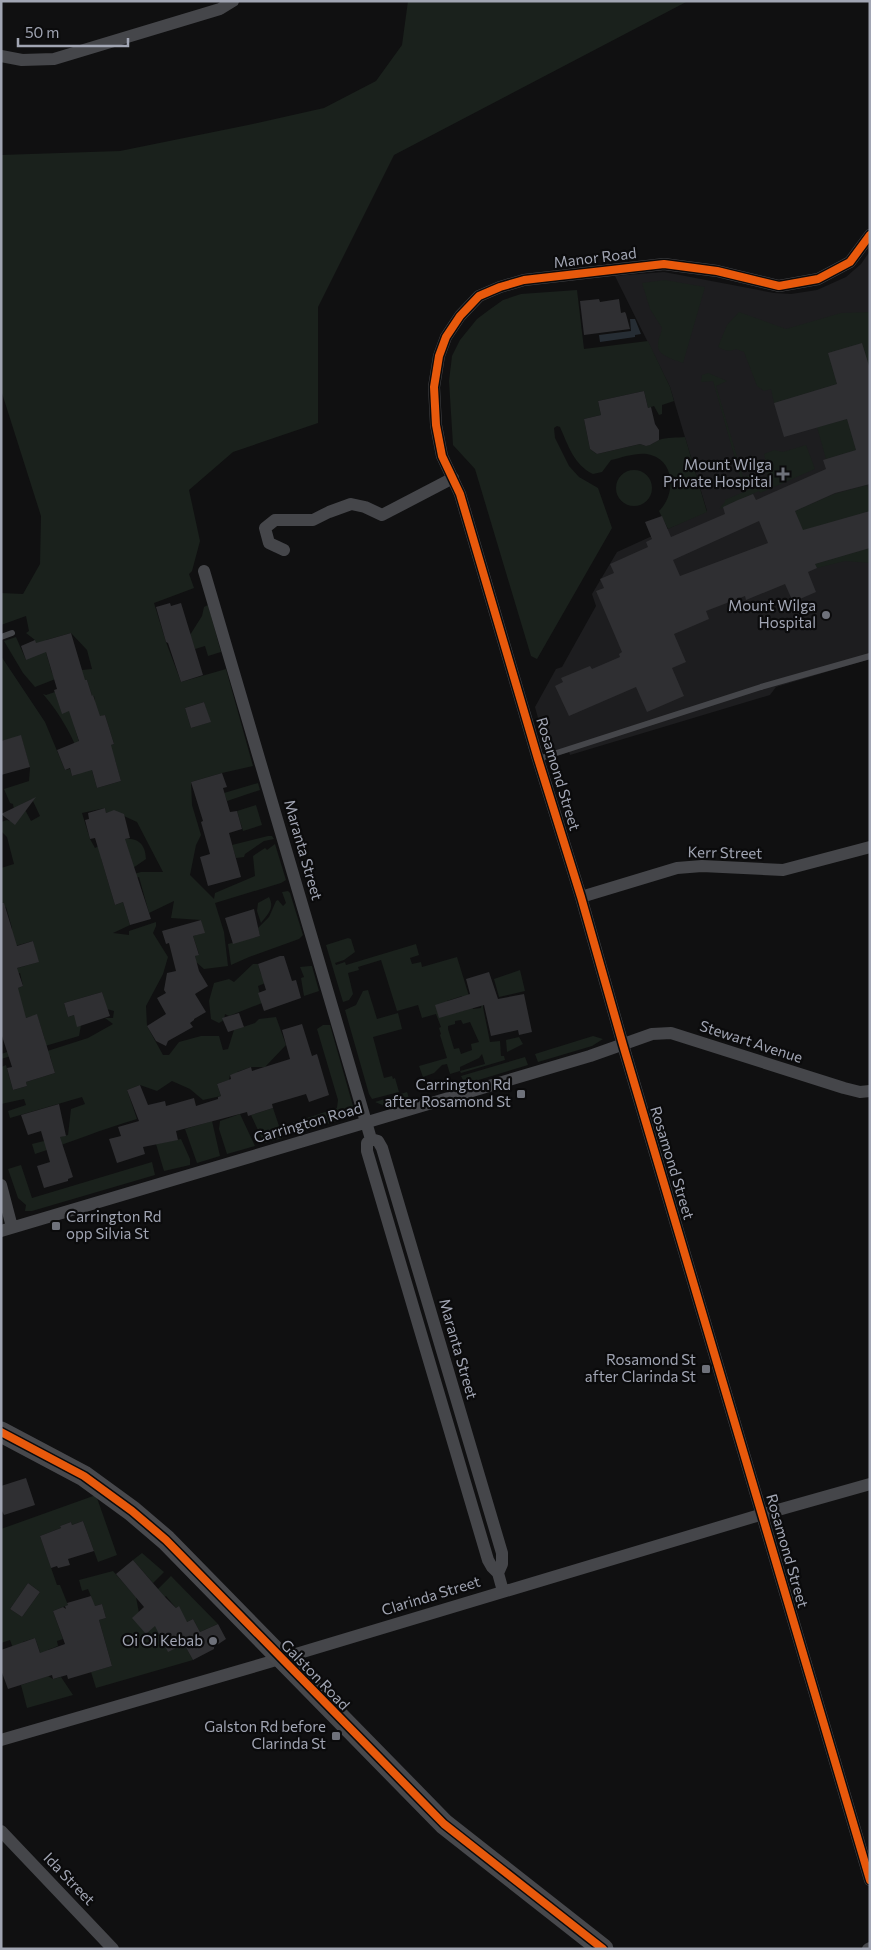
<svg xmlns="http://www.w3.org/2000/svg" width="871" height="1950" font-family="Commissioner,sans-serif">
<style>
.built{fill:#1d1d1f}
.green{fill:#1a211c;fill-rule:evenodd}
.water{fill:#262d34}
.building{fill:#2f2f32;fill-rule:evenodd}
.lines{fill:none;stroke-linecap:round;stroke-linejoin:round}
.lane{stroke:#45464a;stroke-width:6}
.street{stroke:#45464a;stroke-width:12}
.primary{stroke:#47484c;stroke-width:21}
.cycleway-casing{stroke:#0b0b0c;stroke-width:11}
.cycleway{stroke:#e8590c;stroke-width:8}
.poi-dot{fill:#6e717a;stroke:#0b0b0c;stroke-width:2}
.labels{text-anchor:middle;stroke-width:4.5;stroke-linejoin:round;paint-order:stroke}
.street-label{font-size:15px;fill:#a1a5b3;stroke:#0b0b0c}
.poi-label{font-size:15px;fill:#a1a5b3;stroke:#0b0b0c;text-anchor:end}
</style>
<rect width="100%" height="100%" fill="#101011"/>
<path class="built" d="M870,251V659L776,687L770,695L570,755L569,752L549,758L535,707L556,669L562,667L596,606L592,594L617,552L707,511L670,387L615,276L664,272L774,293L791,294L817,290L846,277L861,264Z"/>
<path class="green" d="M408,1H688L394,155L318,307V423L233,452L189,490L200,541L192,571L189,574L194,588L154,603L166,642L181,682L226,669L253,766L222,773L191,782L192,805L201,835L196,845L190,875L214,899L215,893L255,876L253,856L265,848L267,850L275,844L286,880L281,883L215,903L224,932L228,966L204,969L196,962L195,956L199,954L193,936L204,933L201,920L171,918L174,901L149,913L139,877L120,883L119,878L141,872H163L137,822L113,811L106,813L105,808L82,813L90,839L95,848C113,840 145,828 146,859L133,868L101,858L115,905L123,902L130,925L113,933L129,935V931L156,922V926L153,933L168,957L163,974L146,1006L147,1026L163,1055H169L179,1042L201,1036H219L223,1050L228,1049L234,1030L255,1023L259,1019L276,1017L286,1045L265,1067H251L237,1072L238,1073L230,1075L229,1080L217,1084L221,1096L203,1100L190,1089L172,1081L157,1091L140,1085L127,1090L137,1119C102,1129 69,1143 35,1154L32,1144L68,1135L71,1109L85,1104L82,1097L10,1118L8,1111L26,1105L24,1099L1,1104V1067L6,1065L13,1090L27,1086L26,1082L55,1073L50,1056L38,1054L88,1038L113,1024L105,1018H113L114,1011L107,1009L102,992L64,1003L68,1017L74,1015L81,1025L79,1036L1,1059V1054L45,1040L37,1015L18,1020V988L23,986L20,973L1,978V973L38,962L33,941L8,948L12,928L6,907L1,909V868L14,864L7,837L1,831V822L7,820L10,821L15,815L13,804L10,803L4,789L29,781L30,768L21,736L1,741V656L45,722L65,770L70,769L72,776L78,774L77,767L83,763C72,736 62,716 43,694L46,695L55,692L62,713L95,701L94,696H92L87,680L67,686L82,670L92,669L87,650L71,633L46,640L48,647L45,649L52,673L58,678L35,687L23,673L4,641L16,637L26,660L35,640L26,633L29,631L26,616L1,625V593L23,594L40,564L41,516L1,390V155L120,151L248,125L324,108L376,81L402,45ZM204,702L210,722L191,728L185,708ZM105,715L114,744L96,750L81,749L74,725ZM115,760L121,781L97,788L91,767ZM32,799L40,816L31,821L22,804Z
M665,280L705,287L683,363C675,360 657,356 658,345C658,339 661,334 662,328L650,309L642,283Z
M577,290L584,349L648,341L670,387L674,401L662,405V414L659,415L654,406L648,408L644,391L598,401L601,415L584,419L590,449L597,454L640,444C650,448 652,443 659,440C666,437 678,438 685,437L707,512L668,529L659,511C675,496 676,462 651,455C640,451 623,457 611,460L602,472L593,474C574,465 568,445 560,427L557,426L554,428L555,438L569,466L579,477L598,488L612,528L537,659L531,656L475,469L453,445L449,381L452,356L460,340L477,319L489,310L503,300L521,294Z
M739,312L786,329L841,313L870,312V369L862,343L828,353L837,384L774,403L771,389L764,391L757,386L744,352L736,349C729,352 725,351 718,347L727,325Z
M708,373L727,381L716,386L743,477L755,474V478L735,488L731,487L742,483L713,381L701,382L702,375Z
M847,419L856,450L826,459L817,427Z
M806,445L815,469L760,493L759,491L719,509L725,502V500L762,484C771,474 767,466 764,454L774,450L783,452Z
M616 488a18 18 0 1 1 36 0a18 18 0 1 1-36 0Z
M867,485L870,495V511L802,531L795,511L834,494Z
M870,548V563L845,561L817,568L815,564Z
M208,605L221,652L208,656L205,646L195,649L190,635L202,616L204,607Z
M258,783L260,790L227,801L224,793Z
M256,805L262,825L243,831L237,811Z
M268,836H272L274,839L264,841L245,854L244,857L236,858L232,845Z
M288,891L290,893L303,935L299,939L249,957L231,965L228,944L260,936L258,928L269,917L276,901L278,900L283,906L286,903L282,892Z
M269,897C275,908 268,914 261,923L257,911L258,903Z
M348,938L351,939L355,952L344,960L335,963L336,965L345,962L346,965L416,944L419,955L410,958L412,964L421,962L422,967L457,957L473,1009L481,1008L483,997V1007L490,1042L500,1041L501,1056H504L505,1060L461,1073L460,1071L450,1074L447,1064L442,1065L434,1073L423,1077L419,1066L447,1058L440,1035L441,1034L439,1028L441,1027L436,1014L422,1018L418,1005L397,1011L381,960L358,967L359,970L348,973L353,994L349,1000L343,1002L326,945ZM462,996L466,1010L450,1014L447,1001ZM461,1020L463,1024L470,1022L479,1042L471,1044L472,1050L461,1054L459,1048L454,1049L448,1029V1026L455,1024V1021ZM482,1054L485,1064L460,1071V1067L479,1058Z
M253,964H258L261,974L268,982L258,986L262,1003L229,1016L225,1014L224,1020L219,1023L211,1019L209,1001L214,983L229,979L234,982Z
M310,966H312L319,991L304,996L301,978L304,977L300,967Z
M520,970L525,991L499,997L494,979Z
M368,990L377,1019L398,1013L402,1029L373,1037L384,1078L392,1076L393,1079L395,1078L399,1092L372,1099L369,1094L345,1010L356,1005L363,991Z
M323,1025H330L353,1106L348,1116L343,1119L296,1134L292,1123L337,1108L338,1100L317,1029Z
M593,1036L603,1039L592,1046L538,1062L535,1054Z
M519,1037L523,1044L507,1052L506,1040Z
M525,1057L528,1065L465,1084L461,1076Z
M407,1092L409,1098L407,1101L387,1107L375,1102Z
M273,1108L283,1138L264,1143L251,1115Z
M240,1114L255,1146L227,1154L219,1129L220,1121Z
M212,1121L220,1156L197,1163L185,1129Z
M181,1139L190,1159V1165L164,1171L156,1144Z
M152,1162L155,1175L32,1211H25L26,1205L18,1198L8,1169L21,1165L32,1198Z
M96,1495L117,1555L98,1562L83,1521L72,1525L71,1522L60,1526L61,1528L40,1536L57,1585H60L68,1605L53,1611L63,1639L57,1641L58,1646L48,1650L50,1656L42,1658L35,1638L23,1642L16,1656L10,1640L1,1643V1529ZM28,1583L40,1592L22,1617L10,1609Z
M142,1553L164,1572L153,1583L133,1560Z
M113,1571L136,1597L139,1613L166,1616L179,1606L176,1608L166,1596L162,1599L156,1591L171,1576L218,1624L200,1632L193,1619L160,1635L184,1644L193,1660L96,1688L91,1672L112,1666L99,1620L106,1618L102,1604L88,1608L92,1599L88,1589L82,1591L79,1580Z
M48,1676L53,1679L61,1677L73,1695L27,1708L21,1685Z"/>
<path class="water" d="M630,319H635L641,334L635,335V337L600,342L599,335L631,331Z"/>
<path class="building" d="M599,299L600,302L619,299L621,313L625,312L626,314L630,329L584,335L580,301Z
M862,343L870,369V484L835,493L795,511L803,530L870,511V548L815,564L817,568L808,572L816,592L793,602L785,584L746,600L745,596L706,611L709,619L674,634L686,662L672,668L684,696L647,712L636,687L569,716L555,686L563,682L561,678L590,666L592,669L620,657L619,654L622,652L596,591L604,588L600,579L614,573L610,564L648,547L646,542L652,539L645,522L662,516L671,537L725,514L723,507L738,500L753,494L756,500L826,469L823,460L856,450L847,419L784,437L774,403L837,384L828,353ZM759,521L768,543L680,576L673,560Z
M644,391L648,408L651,407L655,424L659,430V440L650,445L646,446L640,444L597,454L590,449L584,419L601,415L598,401Z
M170,603L171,606L181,603L203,675L181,682L168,643L166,642L156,607Z
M71,633L85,680H87L92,696L93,695L100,716L105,715L114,744L111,745L121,781L97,788L92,770L72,776L70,768L65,770L57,750L79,741L69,711L62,714L54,690L57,689L46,652L26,660L21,646L35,640L36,643Z
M204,702L211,722L191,728L185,708Z
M21,735L30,767L1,775V741Z
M222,773L227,787L223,788L230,812L237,811L242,829L229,833L241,877L208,886L200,857L210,854L201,822L203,821L191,782Z
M36,797L15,825L1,814Z
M105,808L106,813L114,810L124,814L130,838L125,839L151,919L130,925L123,902L115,905L95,838L90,839L85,820L89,819L88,813Z
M1,903H4L17,946L33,941L39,962L17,968L23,986L18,988L26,1018L37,1014L55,1073L26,1082L27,1086L13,1090L7,1068L12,1067L1,1033Z
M254,909L260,936L233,944L225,918Z
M201,920L205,933L193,936L199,955L195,956L199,971L208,986L195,994L206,1012L194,1019V1020L190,1023L193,1027L168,1041L166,1046L156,1041L147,1026L166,1014L157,998L166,993L164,990L167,973L176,971L169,943L166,944L162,931Z
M280,956H284L292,981L296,980L301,998L264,1011L258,993L266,990L258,964Z
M489,972L498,999L524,994L532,1032L519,1035L518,1030L491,1036L484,1005L439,1018L435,1005L470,994L466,979Z
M102,992L110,1016L77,1027L74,1015L68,1017L64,1003Z
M239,1013L244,1027L228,1032L222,1018Z
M302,1024L312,1056L317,1054L329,1095L309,1102L306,1094L272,1104L273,1108L248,1116L247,1112L176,1131L178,1140L143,1147L145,1154L117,1163L109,1139L121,1136L118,1127L139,1121L127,1090L140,1085L148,1105L165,1101L166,1106L194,1098L196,1106L218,1099V1097L221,1096L217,1084L231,1079L230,1075L251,1067L252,1071L290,1059L282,1030Z
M59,1104L66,1136L60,1137L73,1177L68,1179V1181L44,1188L37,1166L50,1162L41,1131L28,1135L21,1115Z
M26,1478L35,1505L4,1515L1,1509V1486Z
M83,1521L94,1551L68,1559L70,1565L58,1568L57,1566L51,1568L40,1536L61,1528L60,1526L71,1522L72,1525Z
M133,1560L165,1597L176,1608L179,1606L187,1622L193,1619L200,1632L218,1624L226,1639L214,1647V1649L193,1660L184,1644L168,1652L155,1626L146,1634L132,1618L144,1607L116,1574Z
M28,1583L40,1592L22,1617L10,1609Z
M91,1596L95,1606L102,1604L106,1618L99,1620L112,1666L68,1679L67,1675L53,1679L52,1675L8,1689L1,1670V1650L35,1638L40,1653L65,1644L53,1611L63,1607L66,1609L65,1606L68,1605L67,1603Z"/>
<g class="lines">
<path class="lane" d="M1,637L12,633
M538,759L761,687L870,656"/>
<path class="street" d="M1,56L22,60L54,59L220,9L233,1
M870,235L850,262L818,279L779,286L717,271L664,264L524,280L500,287L479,296L460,316L446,337L439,356L434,387L436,425L442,456L460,494L538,759L581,897L623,1045L870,1880
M284,550L269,543L265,528L275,520H313L329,512L351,504L365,507L382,515L453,478
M204,571L371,1139L367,1143V1151L488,1560L492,1567L498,1573L503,1591
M581,897L677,868L702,866L783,870L870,847
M371,1139L378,1141L382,1148L502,1553V1564L498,1573
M1,1185L12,1227
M1,1231L590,1056L652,1034L671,1033L844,1088L860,1092L870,1091
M1,1740L266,1663L753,1517L870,1484
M1,1831L113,1949
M868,1949L870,1948"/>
<path class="primary" d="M1,1432L84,1476L132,1511L166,1540L444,1824L603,1949"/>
<g class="cycleway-casing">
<path id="cycleway" d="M870,235L850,262L818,279L779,286L717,271L664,264L524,280L500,287L479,296L460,316L446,337L439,356L434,387L436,425L442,456L460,494L538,759L581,897L623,1045L870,1880
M1,1432L84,1476L132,1511L166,1540L444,1824L603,1949"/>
</g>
<use href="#cycleway" class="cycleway"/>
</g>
<g class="poi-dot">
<path d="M780.5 466.5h5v5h5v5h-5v5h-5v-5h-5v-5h5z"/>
<circle cx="826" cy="615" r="5"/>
<rect x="516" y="1089" width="10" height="10" rx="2.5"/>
<rect x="51" y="1221" width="10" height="10" rx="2.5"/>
<rect x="701" y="1364" width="10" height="10" rx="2.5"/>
<circle cx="213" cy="1641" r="5"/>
<rect x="331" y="1731" width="10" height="10" rx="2.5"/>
</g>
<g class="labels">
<g class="street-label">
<text transform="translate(595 258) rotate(-7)" y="5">Manor Road</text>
<text transform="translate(558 774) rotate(73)" y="5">Rosamond Street</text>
<text transform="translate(303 850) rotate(74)" y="5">Maranta Street</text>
<text transform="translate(725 853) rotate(1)" y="5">Kerr Street</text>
<text transform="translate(751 1042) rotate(18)" y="5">Stewart Avenue</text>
<text transform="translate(308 1123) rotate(-16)" y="5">Carrington Road</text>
<text transform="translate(672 1163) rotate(73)" y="5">Rosamond Street</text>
<text transform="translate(458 1349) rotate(74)" y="5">Maranta Street</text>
<text transform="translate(787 1551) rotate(74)" y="5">Rosamond Street</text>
<text transform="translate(431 1596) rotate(-17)" y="5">Clarinda Street</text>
<text transform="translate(315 1675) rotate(46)" y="5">Galston Road</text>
<text transform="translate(69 1879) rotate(46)" y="5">Ida Street</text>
</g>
<g class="poi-label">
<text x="772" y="470">Mount Wilga<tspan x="772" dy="17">Private Hospital</tspan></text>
<text x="816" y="611">Mount Wilga<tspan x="816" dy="17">Hospital</tspan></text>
<text x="511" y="1090">Carrington Rd<tspan x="511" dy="17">after Rosamond St</tspan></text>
<text x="66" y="1222" text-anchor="start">Carrington Rd<tspan x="66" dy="17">opp Silvia St</tspan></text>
<text x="696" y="1365">Rosamond St<tspan x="696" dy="17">after Clarinda St</tspan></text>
<text x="203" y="1646">Oi Oi Kebab</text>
<text x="326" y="1732">Galston Rd before<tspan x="326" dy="17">Clarinda St</tspan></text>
</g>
</g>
<rect width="871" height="1950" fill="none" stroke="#a1a5b3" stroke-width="5"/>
<path d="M18 38v8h110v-8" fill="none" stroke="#a1a5b3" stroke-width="2.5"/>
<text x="25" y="38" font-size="15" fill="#a1a5b3" stroke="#0b0b0c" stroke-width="4" paint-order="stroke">50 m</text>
</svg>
